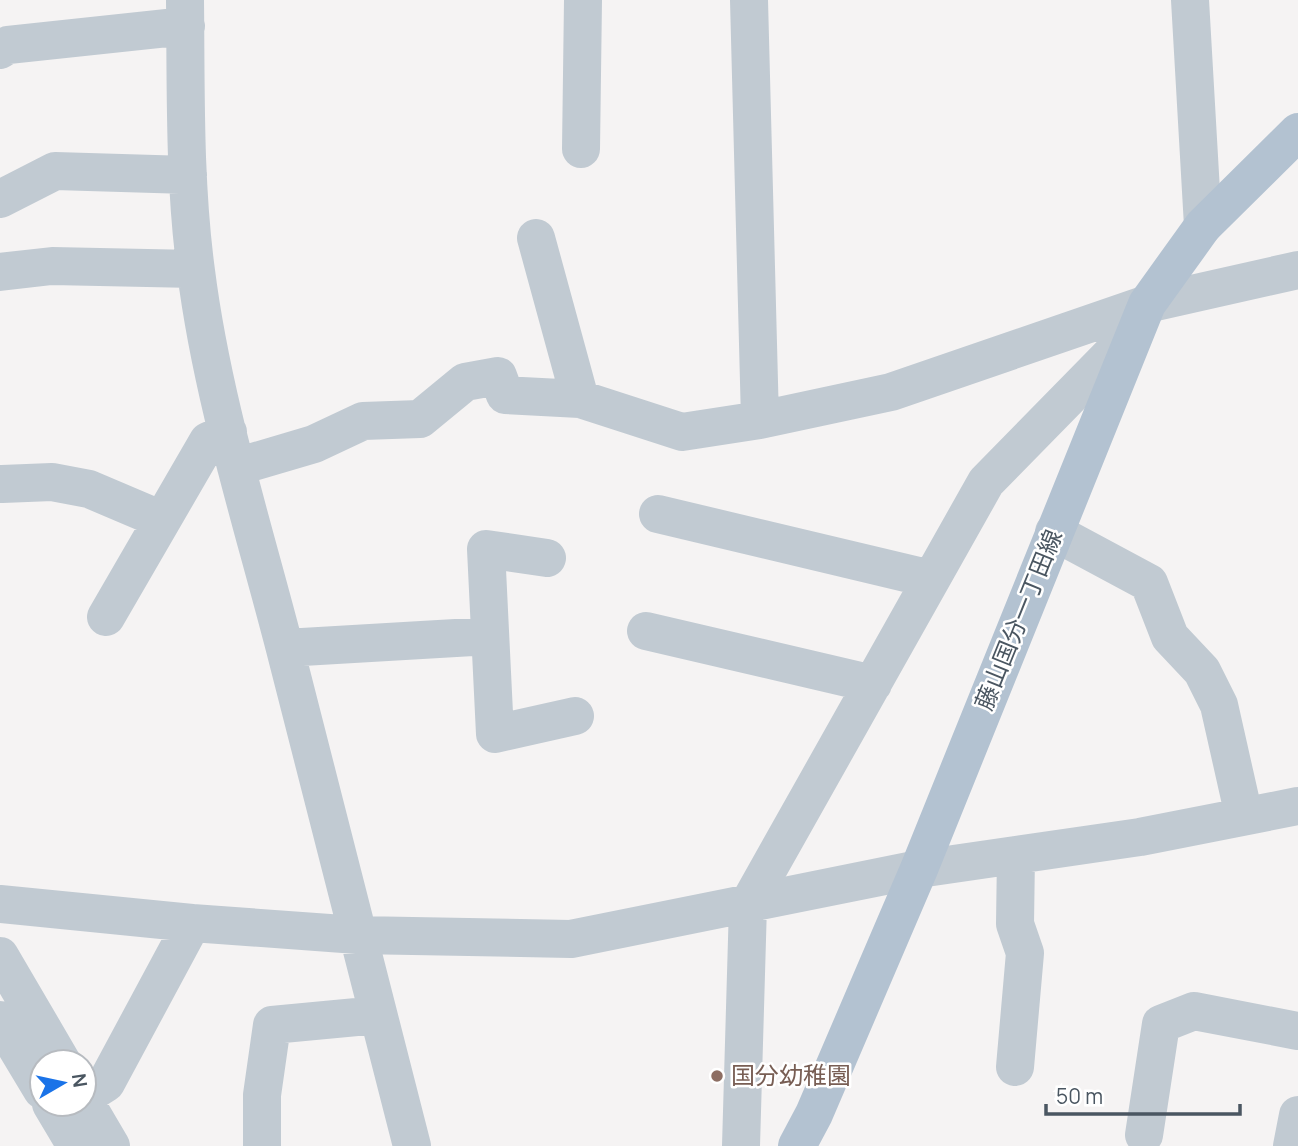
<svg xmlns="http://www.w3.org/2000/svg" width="1298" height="1146" font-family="Manrope,'Noto Sans JP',sans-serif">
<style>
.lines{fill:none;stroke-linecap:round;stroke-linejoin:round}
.minor{stroke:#c1cad2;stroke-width:38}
.major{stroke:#b3c2d1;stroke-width:38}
.education-dot{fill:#8d6e63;stroke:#fff;stroke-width:2.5}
.labels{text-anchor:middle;stroke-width:5;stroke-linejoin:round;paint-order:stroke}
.street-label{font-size:24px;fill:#4a5661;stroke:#fff}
.education-label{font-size:24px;fill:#785e54;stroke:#fff;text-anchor:start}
</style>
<rect width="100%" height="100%" fill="#f5f3f3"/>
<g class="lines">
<path class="minor" d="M185,0C186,90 184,182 196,271C212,398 253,525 285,649C328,815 369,981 412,1146
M749,0L760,420
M1190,0L1203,226
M0,50L8,45L186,26
M581,149L583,0
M0,199L55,171L188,175
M536,238L580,399
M0,272L52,266L195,269
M236,467L314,444L363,421L420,419L465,382L498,376L505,395L580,399L682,432L760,420L891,392L1147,304L1298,270
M2,484L52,482L89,489L162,520
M658,514L931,579
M1054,532L1149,583L1170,637L1202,671L1219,705L1244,816
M547,558L486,549L495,734L575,716
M106,617L208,441L228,432
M646,631L873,684
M285,648L490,636
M0,904L192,923L357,935L571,939L919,869L1140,837L1298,806
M0,956L62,1062
M0,1020L42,1090
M1015,1067L1025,953L1015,924L1016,855
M84,1097L106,1083L192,923
M84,1100L111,1146
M51,1104L76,1146
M1144,1135L1161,1024L1194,1011L1298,1031
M262,1146V1095L272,1025L378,1015
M741,1146L748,905L986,482L1136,329
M1292,1146L1298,1115"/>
<path class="major" d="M797,1146L814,1114L919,869L1147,304L1203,226L1298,132"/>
</g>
<circle class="education-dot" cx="717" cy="1076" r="7"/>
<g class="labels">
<g class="street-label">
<text transform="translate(1019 620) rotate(-68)" y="8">藤山国分一丁田線</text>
</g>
<g class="education-label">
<text x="731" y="1084">国分幼稚園</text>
</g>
</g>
<g transform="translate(63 1083) rotate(81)"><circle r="33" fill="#ffffff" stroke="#b7bbc0" stroke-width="2"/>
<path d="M0-5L12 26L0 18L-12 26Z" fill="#1a73e8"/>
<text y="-10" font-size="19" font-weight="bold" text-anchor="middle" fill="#4a5661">N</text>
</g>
<path d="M1046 1104v10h194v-10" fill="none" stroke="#4a5661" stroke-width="3.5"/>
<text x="1056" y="1104" font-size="21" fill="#4a5661" stroke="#ffffff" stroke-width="5" paint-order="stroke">50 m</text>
</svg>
